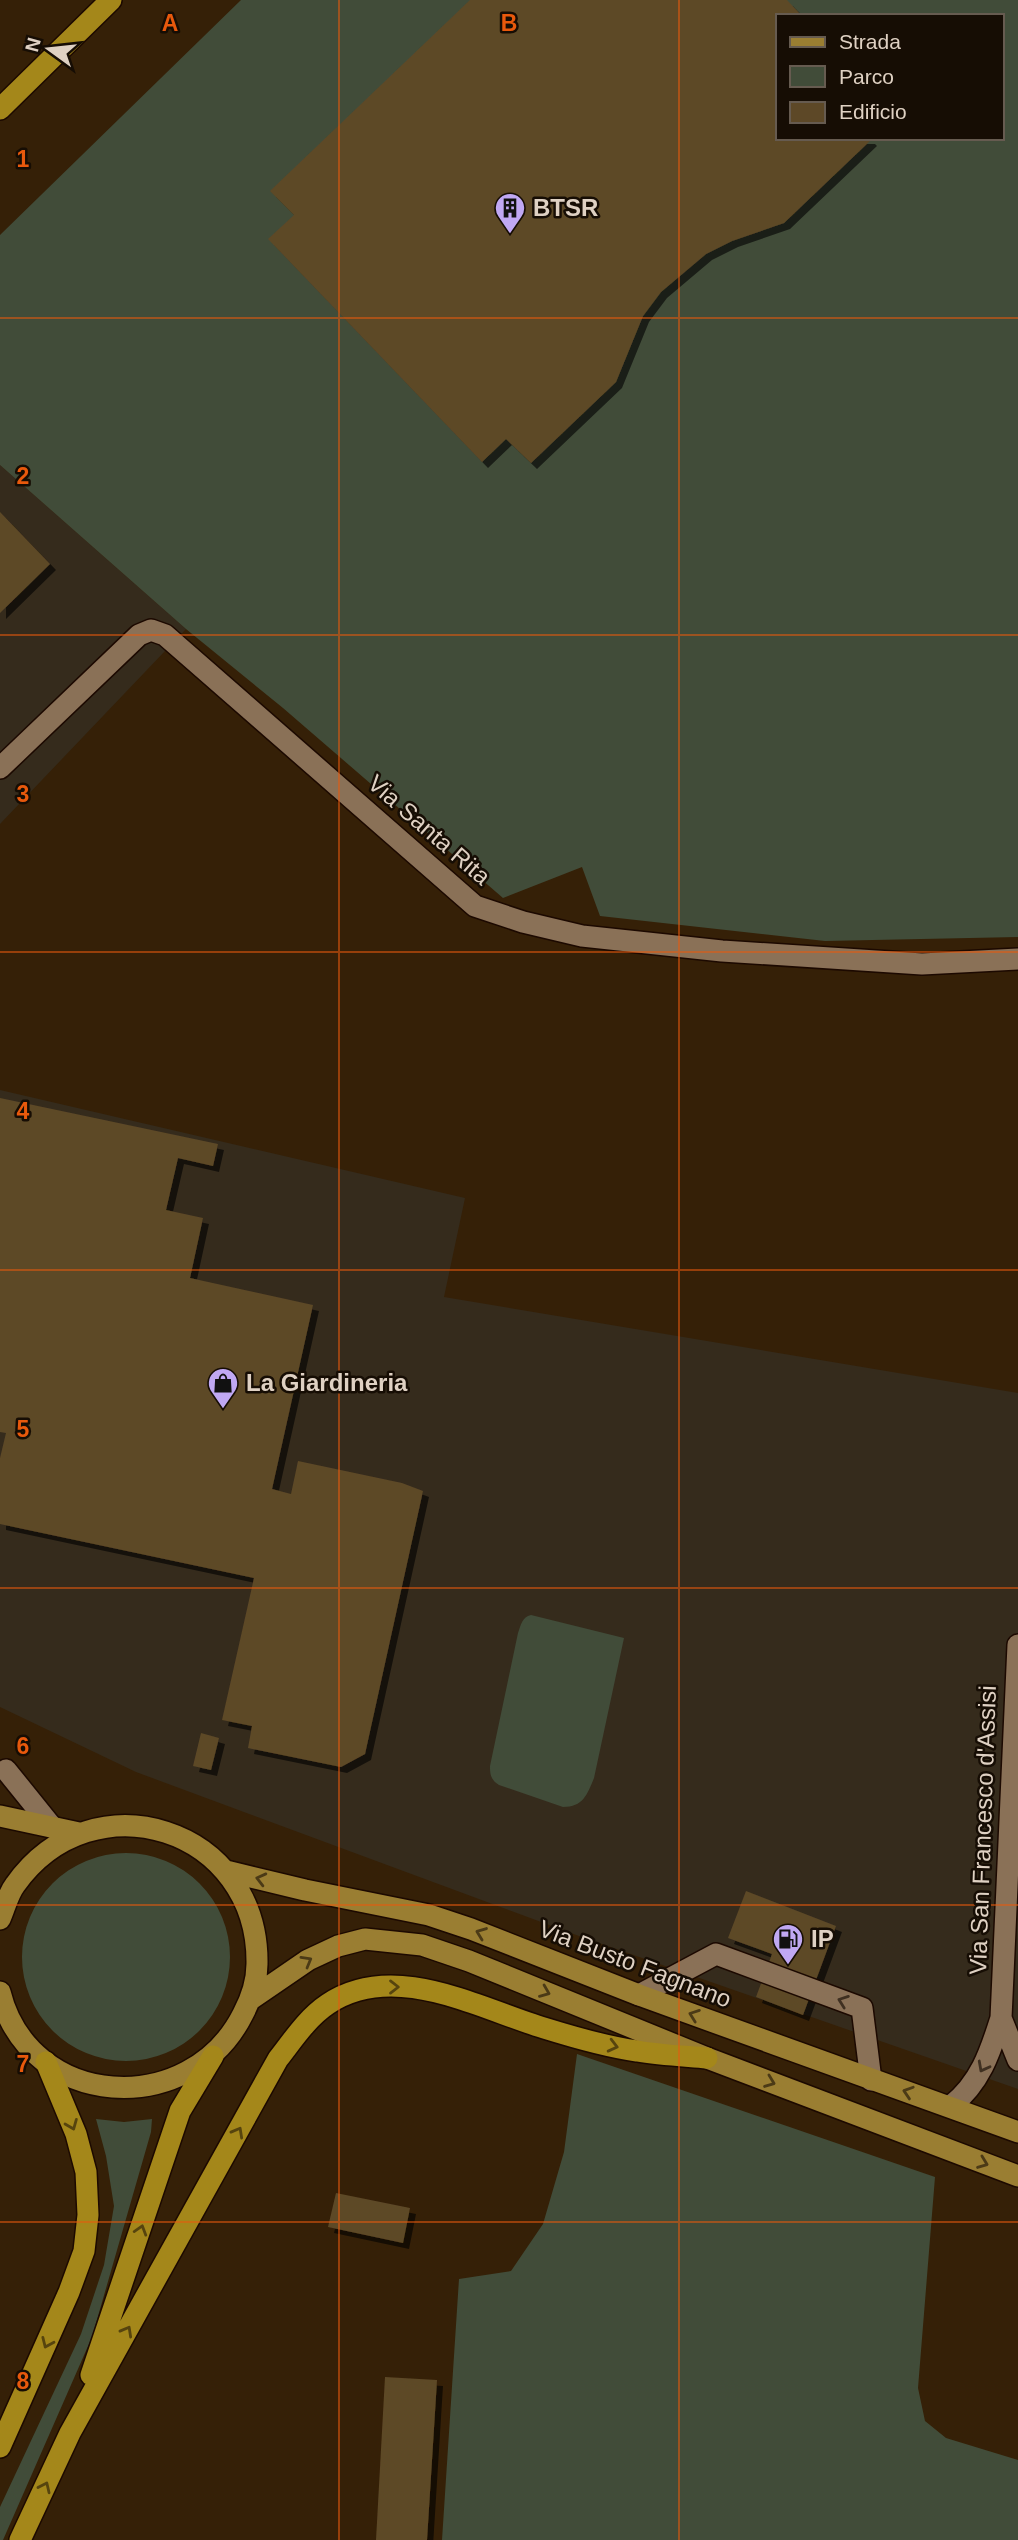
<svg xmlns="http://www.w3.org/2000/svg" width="1018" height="2540" font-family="Helvetica,sans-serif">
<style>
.commercial{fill:#352b1c}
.green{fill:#414c39;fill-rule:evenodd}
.building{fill:#5d4827;filter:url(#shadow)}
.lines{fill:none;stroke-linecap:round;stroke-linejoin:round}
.minor-casing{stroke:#1c0900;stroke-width:24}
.major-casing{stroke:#1c0900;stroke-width:24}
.highway-casing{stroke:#1c0900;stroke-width:24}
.minor{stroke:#8a7157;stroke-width:21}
.major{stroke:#9a7e32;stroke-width:21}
.highway{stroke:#a4871a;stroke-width:21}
.oneway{stroke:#4b3a16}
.oneway2{stroke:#56440e}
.oneway3{stroke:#3f3021}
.grid{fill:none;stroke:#e8590c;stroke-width:2;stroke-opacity:0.55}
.labels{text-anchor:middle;stroke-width:5;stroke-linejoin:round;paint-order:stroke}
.poi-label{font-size:24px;font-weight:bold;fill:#dfd1c3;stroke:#160d04;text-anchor:start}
.street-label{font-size:24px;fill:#dfd1c3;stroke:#160d04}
.grid-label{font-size:23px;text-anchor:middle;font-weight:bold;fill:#e8590c;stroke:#160d04;stroke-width:5;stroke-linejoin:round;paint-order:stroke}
</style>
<defs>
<filter id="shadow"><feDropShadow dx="6" dy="6" stdDeviation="0" flood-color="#0009"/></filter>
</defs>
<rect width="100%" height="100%" fill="#352007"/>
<path class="commercial" d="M0,465L186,629L0,824Z
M0,1090L465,1198L444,1297L1018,1393V2089L579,1936L136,1772L0,1707Z"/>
<path class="green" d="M241,0H1018V937L825,941L600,916L582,867L503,898L283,708L186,629L0,465V235ZM778,16H1002V138H778Z
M531,1615L624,1638L594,1778C587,1795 583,1807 563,1807L499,1785C491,1780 490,1775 490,1766L518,1633C521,1625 522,1617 531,1615Z
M22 1957a104 104 0 1 1 208 0a104 104 0 1 1-208 0Z
M577,2054L935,2177L918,2388L925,2421L946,2438L1018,2460V2540H442L459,2279L511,2271L543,2224L564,2152Z
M96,2119L124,2122L152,2119L151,2132L92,2337L3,2540H0V2507L81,2334L104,2265L114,2206L106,2156Z"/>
<path class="building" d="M470,0H787L802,16H778V138H869L871,140L784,223L732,241L706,254L661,292L643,316L616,382L531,463L506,439L482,462L268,239L294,215L270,191Z
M0,512L50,564L0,613Z
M0,1098L218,1144L213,1166L178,1158L166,1210L203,1218L190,1278L313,1305L272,1489L291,1494L298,1461L402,1483L423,1491L365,1754L341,1767L248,1748L252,1726L222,1720L254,1578L0,1524V1458L6,1433L0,1432Z
M201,1733L219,1738L211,1770L193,1766Z
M746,1891L836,1926L803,2015L756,1997L772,1954L728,1938Z
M336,2193L410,2208L403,2243L328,2227Z
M385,2377L437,2380L427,2540H376Z"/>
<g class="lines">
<g class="minor-casing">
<path id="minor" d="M0,768L139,635L151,630L165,635L475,906L523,922L582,936L722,951L922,964L1018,959
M6,1770L52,1827
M639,1995L716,1954L862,2008L871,2080
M1001,2018L1018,2060
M951,2106C980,2083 990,2053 1001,2018L1018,1645"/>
</g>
<g class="major-casing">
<path id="major" d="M0,1816L79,1833
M226,1871L305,1890L429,1915L471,1929L639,1995L1018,2132
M0,1919C5,1908 8,1894 15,1885C93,1775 259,1828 257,1964C257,1981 251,1999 243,2014C190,2120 29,2110 0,1992
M251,1999L308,1960L338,1946L365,1939L422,1945L469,1961L707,2058L1018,2176"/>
</g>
<g class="highway-casing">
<path id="highway" d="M0,109L111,0
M91,2375L180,2111L213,2056
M0,2447L69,2292L84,2251L88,2215L86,2172L76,2134L46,2062
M20,2540L70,2433L278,2059C293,2040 307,2018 328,2004C394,1960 478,2008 544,2028C573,2037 607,2047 637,2051C660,2055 684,2056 707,2058"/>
</g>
<use href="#minor" class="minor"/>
<use href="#major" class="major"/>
<use href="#highway" class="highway"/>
</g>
<defs><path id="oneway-chevron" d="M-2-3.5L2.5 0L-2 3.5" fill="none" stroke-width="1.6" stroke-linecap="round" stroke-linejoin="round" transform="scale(1.75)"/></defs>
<g class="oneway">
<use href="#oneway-chevron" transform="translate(261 1879) rotate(-166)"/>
<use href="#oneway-chevron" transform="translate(481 1933) rotate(-159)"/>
<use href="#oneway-chevron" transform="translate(307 1961) rotate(-30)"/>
<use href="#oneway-chevron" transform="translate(545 1992) rotate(22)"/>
<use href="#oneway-chevron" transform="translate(694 2015) rotate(-160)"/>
<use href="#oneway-chevron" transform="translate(770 2082) rotate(21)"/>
<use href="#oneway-chevron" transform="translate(908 2092) rotate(-162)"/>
<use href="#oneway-chevron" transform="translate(983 2163) rotate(21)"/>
</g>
<g class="oneway2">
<use href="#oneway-chevron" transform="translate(394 1987)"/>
<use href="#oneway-chevron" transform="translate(613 2046) rotate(14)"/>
<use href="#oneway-chevron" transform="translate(72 2125) rotate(68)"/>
<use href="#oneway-chevron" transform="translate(238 2132) rotate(-61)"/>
<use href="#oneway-chevron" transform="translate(141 2230) rotate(-73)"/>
<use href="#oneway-chevron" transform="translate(127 2331) rotate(-61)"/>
<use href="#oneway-chevron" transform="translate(47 2343) rotate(114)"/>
<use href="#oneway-chevron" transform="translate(45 2487) rotate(-65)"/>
</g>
<g class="oneway3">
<use href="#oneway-chevron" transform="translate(843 2001) rotate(-160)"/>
<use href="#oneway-chevron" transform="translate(983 2067) rotate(118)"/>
</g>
<path class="grid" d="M339,0V2540M679,0V2540M0,318H1018M0,635H1018M0,952H1018M0,1270H1018M0,1588H1018M0,1905H1018M0,2222H1018"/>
<defs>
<g id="building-pin" transform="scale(1.575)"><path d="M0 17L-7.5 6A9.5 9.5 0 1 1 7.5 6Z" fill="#c0a8f3" stroke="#160d04"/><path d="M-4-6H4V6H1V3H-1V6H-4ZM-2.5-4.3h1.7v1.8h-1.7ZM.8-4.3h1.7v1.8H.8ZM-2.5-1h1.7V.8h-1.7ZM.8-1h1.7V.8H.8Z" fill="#111"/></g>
<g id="shop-pin" transform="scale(1.575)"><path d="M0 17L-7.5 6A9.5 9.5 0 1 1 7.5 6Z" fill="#c0a8f3" stroke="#160d04"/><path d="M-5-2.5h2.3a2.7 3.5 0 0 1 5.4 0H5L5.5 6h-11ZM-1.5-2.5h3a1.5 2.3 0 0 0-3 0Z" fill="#111"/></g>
<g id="fuel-pin" transform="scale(1.575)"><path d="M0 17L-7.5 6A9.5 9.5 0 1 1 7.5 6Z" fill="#c0a8f3" stroke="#160d04"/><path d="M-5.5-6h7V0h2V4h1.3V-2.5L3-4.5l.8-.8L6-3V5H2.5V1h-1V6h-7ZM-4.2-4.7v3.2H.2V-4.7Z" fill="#111"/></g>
</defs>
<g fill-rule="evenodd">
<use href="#building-pin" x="510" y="208"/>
<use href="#shop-pin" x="223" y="1383"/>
<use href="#fuel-pin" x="788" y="1939"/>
</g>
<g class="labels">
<g class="poi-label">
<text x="533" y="216">BTSR</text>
<text x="246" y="1391">La Giardineria</text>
<text x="811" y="1947">IP</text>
</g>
<g class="street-label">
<text transform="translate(429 830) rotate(41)" y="8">Via Santa Rita</text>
<text transform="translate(983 1830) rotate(-88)" y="8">Via San Francesco d'Assisi</text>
<text transform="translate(635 1964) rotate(21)" y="8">Via Busto Fagnano</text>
</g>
</g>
<g class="grid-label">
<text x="170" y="31">A</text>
<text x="509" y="31">B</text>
<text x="23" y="167">1</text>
<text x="23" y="484">2</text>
<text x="23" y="802">3</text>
<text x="23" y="1119">4</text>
<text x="23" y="1437">5</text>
<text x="23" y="1754">6</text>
<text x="23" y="2072">7</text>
<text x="23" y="2389">8</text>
</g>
<rect x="776" y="14" width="228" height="126" fill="#160d04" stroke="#665b50" stroke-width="2"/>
<rect x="790" y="37" width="35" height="10" fill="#9a7e32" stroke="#665b50" stroke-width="2"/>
<text x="839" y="49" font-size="21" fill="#dfd1c3">Strada</text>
<rect x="790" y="66" width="35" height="21" fill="#414c39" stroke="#665b50" stroke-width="2"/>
<text x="839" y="84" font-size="21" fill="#dfd1c3">Parco</text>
<rect x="790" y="102" width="35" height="21" fill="#5d4827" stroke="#665b50" stroke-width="2"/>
<text x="839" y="119" font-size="21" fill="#dfd1c3">Edificio</text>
<g transform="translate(49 49) rotate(285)" stroke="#160d04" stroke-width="5" paint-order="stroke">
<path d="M0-5L12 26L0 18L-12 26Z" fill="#dfd1c3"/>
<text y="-10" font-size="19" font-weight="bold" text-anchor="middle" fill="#dfd1c3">N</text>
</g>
</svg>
